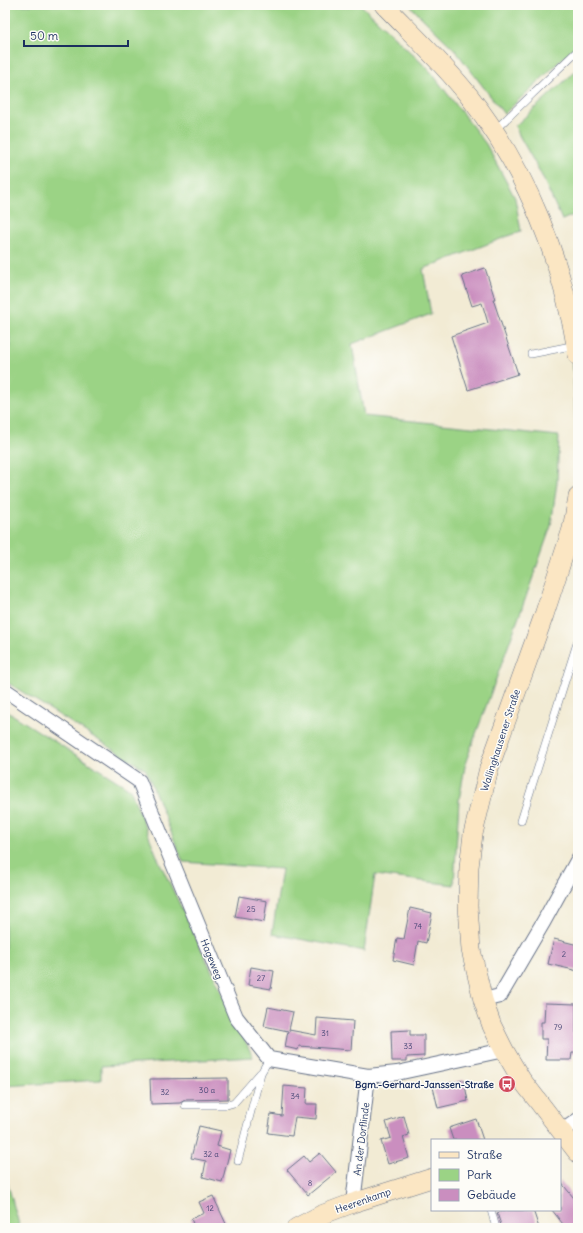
<svg xmlns="http://www.w3.org/2000/svg" width="583" height="1233" font-family="Delius,sans-serif">
<style>
.green{fill:#9bd385;stroke:#5b8172}
.forest{fill:#7cb572;stroke:#4c7268}
.building{fill:#ca8ebf}
.lines{fill:none;stroke-linecap:round;stroke-linejoin:round}
.lane-casing{stroke:#667187;stroke-width:8}
.street-casing{stroke:#667187;stroke-width:16}
.secondary-casing{stroke:#667187;stroke-width:20}
.lane{stroke:#fff;stroke-width:7}
.street{stroke:#fff;stroke-width:14}
.secondary{stroke:#fbe6c3;stroke-width:19}
.labels{text-anchor:middle;stroke-width:3;stroke-linejoin:round;paint-order:stroke}
.number-label{font-size:8px;fill:#474776}
.street-label{font-size:10px;fill:#1b2f5e;stroke:#fdfcf7}
.poi-label{font-size:10px;font-weight:bold;fill:#1b2f5e;stroke:#fdfcf7;text-anchor:end}
</style>
<rect width="100%" height="100%" fill="#fdfcf7"/>
<filter id="ink" filterUnits="userSpaceOnUse"><feTurbulence type="fractalNoise" baseFrequency=".025" numOctaves="2"/><feDisplacementMap in="SourceGraphic" scale="8" xChannelSelector="R" yChannelSelector="G"/><feConvolveMatrix kernelMatrix="1 2 1 2 8 2 1 2 1" color-interpolation-filters="sRGB"/></filter>
<filter id="wash" filterUnits="userSpaceOnUse"><feTurbulence type="fractalNoise" baseFrequency=".012" numOctaves="4" result="noise"/><feDisplacementMap in="SourceGraphic" scale="16" xChannelSelector="R" yChannelSelector="G"/><feGaussianBlur stdDeviation="0.9" result="paint"/><feColorMatrix in="noise" values="0 0 0 0 0 0 0 0 0 0 0 0 0 0 0 0 0 1.4 0 .05"/><feComposite in="paint" operator="in"/></filter>
<g filter="url(#wash)">
<rect width="100%" height="100%" fill="#f2ebd4"/>
<path class="green" d="M5,5H361L430,71L486,144L515,198L521,231L423,269L431,314L352,344L364,416L559,436L557,482L551,526L521,611L466,761L459,800L454,885L375,875L364,951L272,934L282,869L183,862L146,770L5,681V353L11,347L5,307Z
M409,5H578V44L504,114L455,50Z
M578,69V213L562,220L540,172L520,137L515,126Z
M5,710L130,789L159,861L253,1057L101,1066V1080L5,1086Z
M5,1174L20,1228H5Z"/>
<path class="forest" d="M578,318V477L571,321Z"/>
<g id="blocks">
<path class="building" d="M485,268L495,299H493L518,374L468,390L451,336L488,323L482,303L472,306L462,276Z
M239,896L267,901L264,922L235,917Z
M410,908L432,913L426,943L418,941L414,965L393,960L397,938L404,939Z
M554,939L578,945V971L548,964Z
M251,967L274,971L271,989L248,985Z
M545,1003L576,1004V1033H578V1053H572L571,1060H546L547,1039H541V1022H544Z
M268,1007L293,1012L289,1030L316,1035L317,1018L353,1021L351,1050L299,1046L298,1050L285,1047L288,1031L264,1026Z
M410,1030V1035H424V1056L407,1057V1061H392L391,1031Z
M228,1078V1099L185,1100L180,1103L151,1104L150,1079Z
M464,1080L468,1101L438,1108L433,1087Z
M284,1086L307,1088L306,1104H317L316,1119L295,1117L292,1136L268,1133L271,1114L282,1116Z
M404,1116L409,1135L403,1137L409,1158L388,1164L381,1141L391,1138L386,1122Z
M476,1119L483,1140H453L449,1128Z
M199,1126L221,1131L217,1146L230,1150L222,1182L203,1177L206,1161L191,1158Z
M320,1153L336,1172L308,1195L287,1170L304,1156L309,1162Z
M560,1181L578,1203V1228H566L552,1210H560Z
M213,1196L228,1228H195L191,1219L204,1213L199,1202Z
M505,1210H533L539,1228H502L497,1213Z"/>
</g>
</g>
<g filter="url(#ink)">
<use href="#blocks" fill-opacity="0" stroke="#667187" stroke-width="1"/>
<g class="lines">
<g class="lane-casing">
<path id="lane" d="M495,130L578,50
M531,354L576,345
M521,821L578,640
M185,1105H227L234,1103L260,1073
M238,1161L261,1073L269,1059
M491,1210L496,1228"/>
</g>
<g class="street-casing">
<path id="street" d="M5,690L139,781L236,1017L269,1059L368,1076L397,1073L504,1050
M483,1000L500,996L544,921L578,859
M561,1132L578,1120
M353,1203L368,1076"/>
</g>
<g class="secondary-casing">
<path id="secondary" d="M384,5C413,35 443,63 469,96C528,171 563,263 578,356
M578,497L572,529L544,615L489,768L473,834L469,867L468,906L471,950L483,1000L492,1026L504,1050L521,1079L578,1153
M296,1228L321,1215L353,1203L432,1178"/>
</g>
<use href="#lane" class="lane"/>
<use href="#street" class="street"/>
<use href="#secondary" class="secondary"/>
</g>
</g>
<defs>
<g id="bus-disc" transform="scale(0.9)"><circle r="9.5" fill="#d1495b" stroke="#fdfcf7"/><path d="M-5-6H5V4H4V6H2V4H-2V6H-4V4H-5ZM-3.5-4V0h7V-4ZM-3.5 1.2v1.5H-2V1.2ZM2 1.2v1.5H3.5V1.2Z" fill="#fff"/></g>
</defs>
<g fill-rule="evenodd">
<use href="#bus-disc" x="507" y="1084"/>
</g>
<g class="labels">
<g class="number-label">
<text x="251" y="912">25</text>
<text x="418" y="929">74</text>
<text x="564" y="957">2</text>
<text x="261" y="981">27</text>
<text x="558" y="1030">79</text>
<text x="325" y="1036">31</text>
<text x="408" y="1049">33</text>
<text x="207" y="1093">30 a</text>
<text x="165" y="1095">32</text>
<text x="295" y="1099">34</text>
<text x="211" y="1157">32 a</text>
<text x="310" y="1186">8</text>
<text x="210" y="1211">12</text>
</g>
<g class="street-label">
<text transform="translate(500 740) rotate(-72)" y="4">Wallinghausener Straße</text>
<text transform="translate(212 959) rotate(68)" y="4">Hageweg</text>
<text transform="translate(361 1139) rotate(-83)" y="4">An der Dorflinde</text>
<text transform="translate(363 1200) rotate(-19)" y="4">Heerenkamp</text>
</g>
<g class="poi-label">
<text x="494" y="1088">Bgm.-Gerhard-Janssen-Straße</text>
</g>
</g>
<rect width="583" height="1233" fill="none" stroke="#fdfcf7" stroke-width="20"/>
<rect x="431" y="1139" width="130" height="72" fill="#fdfcf7" stroke="#a3aaba"/>
<rect x="439" y="1152" width="20" height="6" fill="#fbe6c3" stroke="#a3aaba"/>
<text x="467" y="1159" font-size="12" fill="#1b2f5e">Straße</text>
<rect x="439" y="1169" width="20" height="12" fill="#9bd385" stroke="#a3aaba"/>
<text x="467" y="1179" font-size="12" fill="#1b2f5e">Park</text>
<rect x="439" y="1189" width="20" height="12" fill="#ca8ebf" stroke="#a3aaba"/>
<text x="467" y="1199" font-size="12" fill="#1b2f5e">Gebäude</text>
<path d="M24 40v6h104v-6" fill="none" stroke="#1b2f5e" stroke-width="2"/>
<text x="30" y="40" font-size="12" fill="#1b2f5e" stroke="#fdfcf7" stroke-width="3" paint-order="stroke">50 m</text>
</svg>
